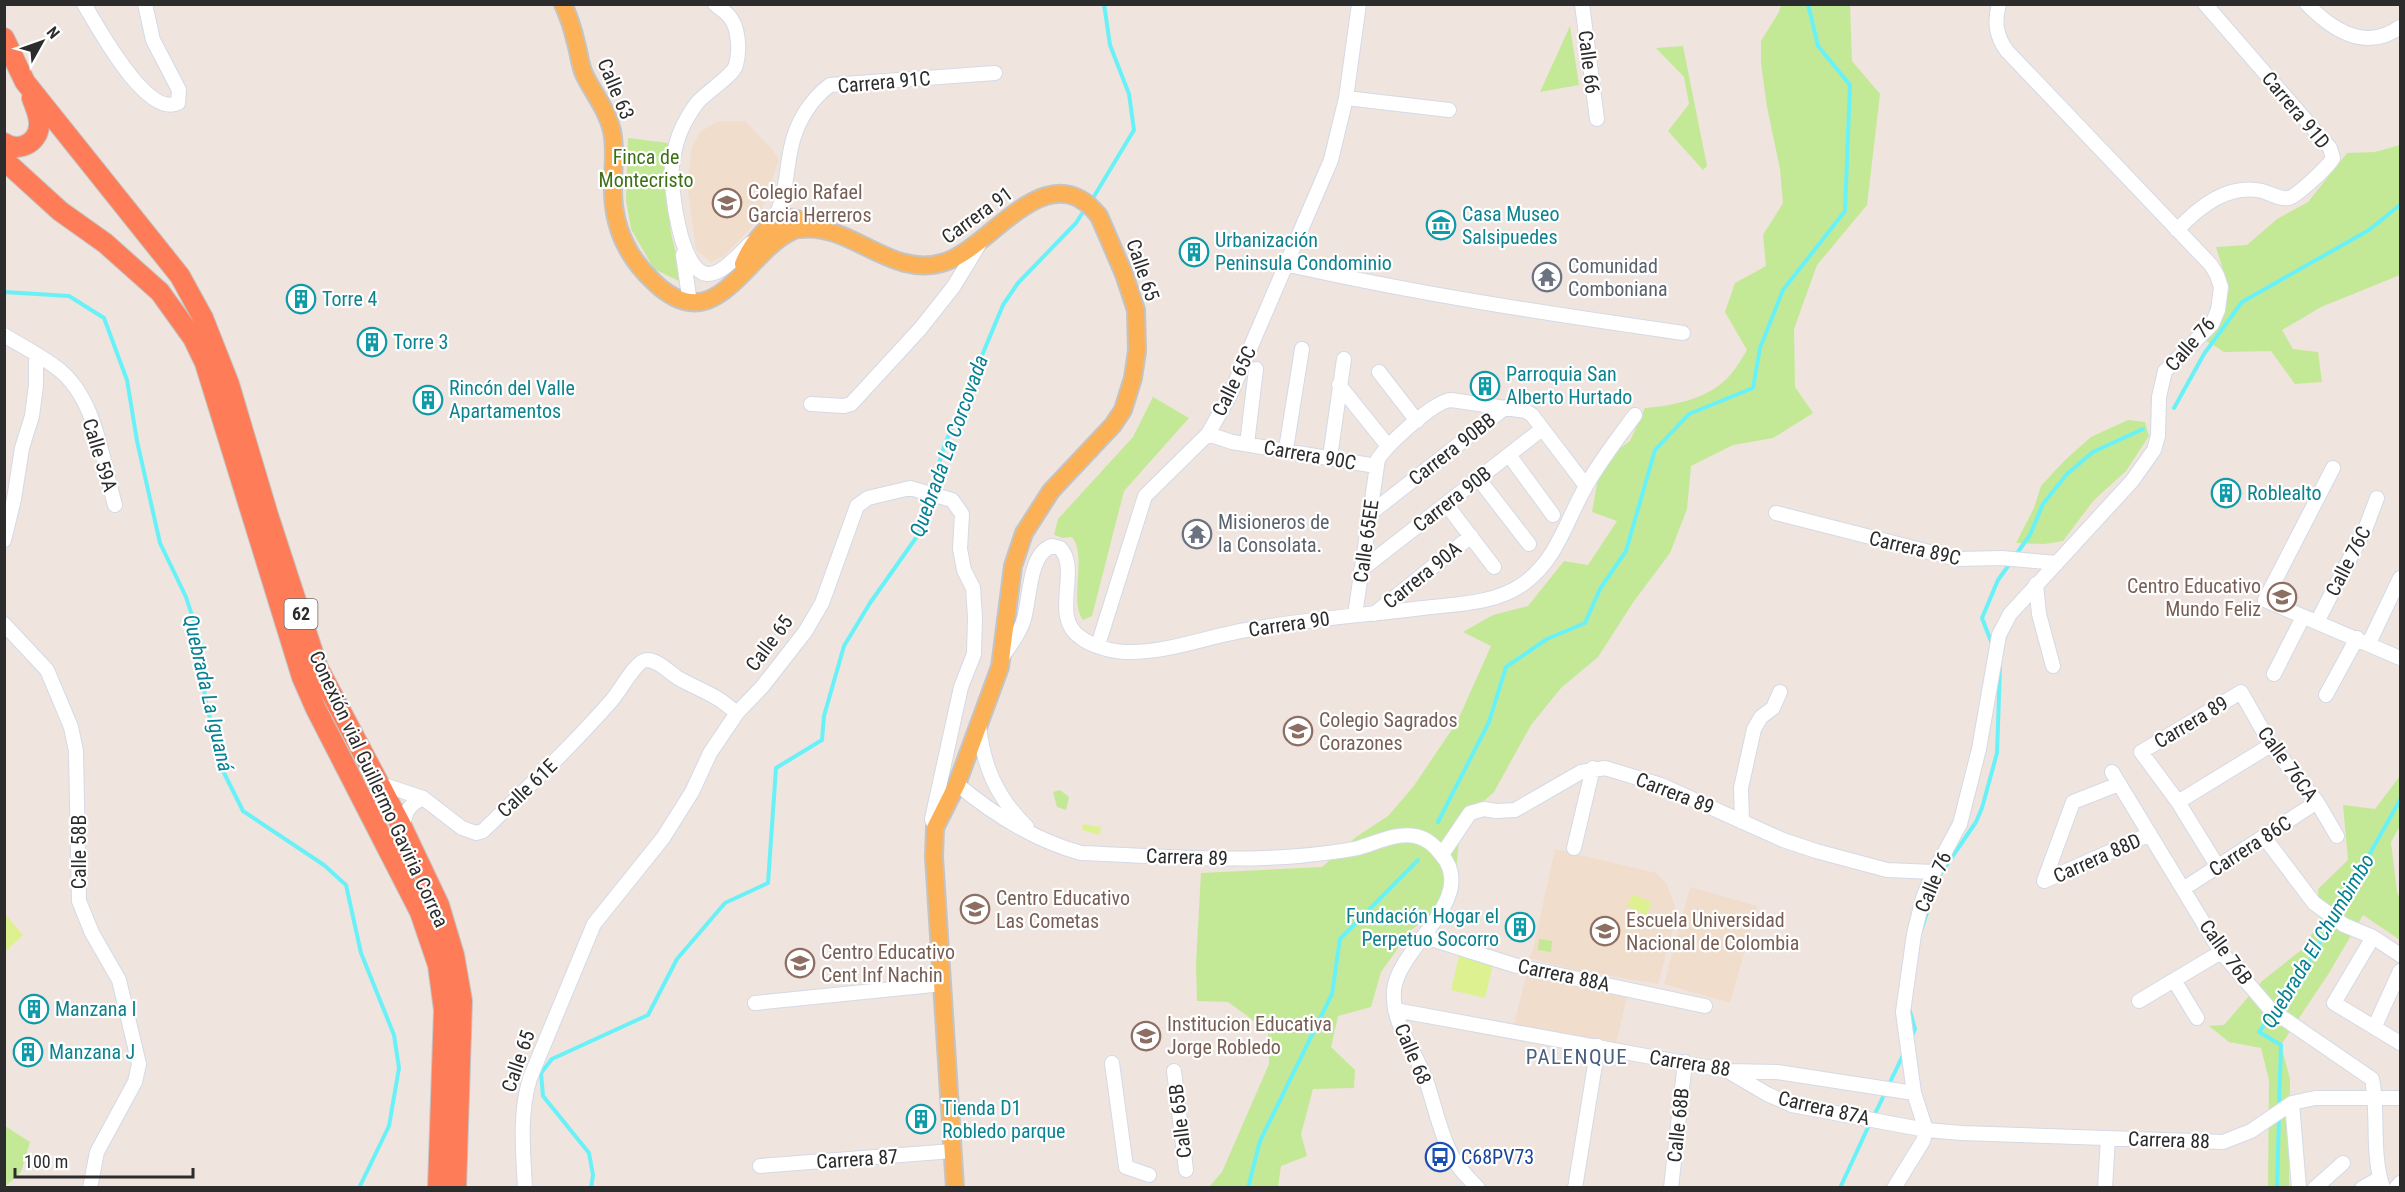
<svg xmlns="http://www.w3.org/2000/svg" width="2405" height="1192" font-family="'Roboto Condensed',sans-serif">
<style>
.education{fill:#f1ddcc}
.green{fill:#c4e996}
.pitch{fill:#ddf191}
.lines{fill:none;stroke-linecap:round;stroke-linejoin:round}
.stream{stroke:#69f1f8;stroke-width:4}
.minor-casing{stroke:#d3dae6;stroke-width:16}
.major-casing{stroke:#c4c4c4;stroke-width:20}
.highway-casing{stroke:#c4c4c4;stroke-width:22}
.minor{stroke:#fff;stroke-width:14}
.major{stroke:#fcb156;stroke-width:16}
.highway{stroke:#ff7c58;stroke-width:20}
.labels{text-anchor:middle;stroke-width:4.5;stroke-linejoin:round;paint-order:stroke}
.shield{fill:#fff;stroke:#6b6b6b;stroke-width:1.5}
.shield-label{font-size:18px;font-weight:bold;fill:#2c2c2c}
.street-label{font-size:20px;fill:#2c2c2c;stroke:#fff}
.park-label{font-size:20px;fill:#3c7015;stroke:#fff}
.education-label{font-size:20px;fill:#785e54;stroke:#fff;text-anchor:start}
.culture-label{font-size:20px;fill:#0d838f;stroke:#fff;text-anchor:start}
.worship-label{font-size:20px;fill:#5b616d;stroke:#fff;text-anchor:start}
.transit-label{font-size:20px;fill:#164399;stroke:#fff;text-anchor:start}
.water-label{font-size:21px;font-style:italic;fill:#058092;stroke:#fff}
.neighbourhood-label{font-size:21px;letter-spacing:1.5px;fill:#485f81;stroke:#fff}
</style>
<rect width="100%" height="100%" fill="#efe4de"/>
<path class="education" d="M718,121H745L772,149L779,160L758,221L724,256L711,262L696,250L687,184L692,147L700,132Z
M1555,849L1656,873L1667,884L1677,913L1658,984L1579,971L1529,958L1533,950Z
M1690,887L1757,906L1730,1003L1664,984Z
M1527,972L1628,992L1616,1044L1514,1024Z"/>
<path class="green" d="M1781,5H1850L1852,61L1880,94L1867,205L1817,265L1794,329L1795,387L1813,413L1773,438L1733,445L1691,466L1687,509L1670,553L1634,601L1598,657L1561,688L1531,725L1494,792L1461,821L1453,901L1411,930L1381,972L1371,1007L1338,1016L1331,1047L1355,1070L1354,1088L1313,1089L1301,1134L1307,1156L1281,1166L1278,1187H1209L1222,1172L1269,1064L1268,1031L1228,1002L1197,1001L1196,964L1201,873L1322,867L1356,837L1388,816L1413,787L1457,722L1491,646L1463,632L1493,615L1528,606L1564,561L1588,565L1617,521L1592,512L1601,462L1630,441L1645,408C1676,405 1710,399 1731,374C1737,367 1742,358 1747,350L1725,312L1735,283L1766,266L1763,235L1783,203L1780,169L1767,107L1761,63V41L1779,12Z
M1570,26L1579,85L1540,92Z
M1683,46L1707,166L1703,170L1668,131L1689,104L1684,77L1656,48Z
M628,138L668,143L666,190L671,233L683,283L654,269L631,229L626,200Z
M2400,145V275L2321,307L2282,330L2293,349L2318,352L2322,382L2295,384L2271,351L2224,352L2205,340L2221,320L2229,289L2216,247L2247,245L2277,219L2308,202L2347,153L2375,152Z
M1153,397L1189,418L1124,491L1092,616L1083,620C1068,600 1088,557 1072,537L1063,538L1054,535L1058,519L1133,437Z
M2128,420L2145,422L2149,436L2126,471L2094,500L2063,541L2044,544L2016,543L2034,508L2041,486L2065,460L2091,437Z
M2400,776V826L2391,842L2397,892L2400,899V940L2363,915L2329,973L2281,1045L2290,1079L2289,1187H2268L2269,1080L2261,1048L2229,1042L2209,1026L2224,1025L2262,981L2300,951L2320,922L2318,889L2348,860L2343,805L2375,809Z
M1060,790L1069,797L1066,810L1057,807L1053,792Z
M1539,939L1552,941L1551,952L1538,950Z
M5,1126L30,1142L21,1172L5,1187Z"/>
<path class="pitch" d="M1083,824L1101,827L1100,835L1082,830Z
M1633,894L1652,903L1646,915L1627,906Z
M5,914L23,935L5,952H4Z
M1459,956L1493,964L1485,998L1451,990Z"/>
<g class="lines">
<path class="stream" d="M1090,203L1134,130L1129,94L1110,45L1104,4
M4,292L69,296L104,318L127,380L137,441L160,543L186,597L201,643L205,698L223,771L243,811L324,865L346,885L361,953L394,1035L399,1068L389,1126L359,1188
M2174,408L2204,354L2242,302L2369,230L2400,205
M931,490L945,444L1003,305L1018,283L1076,223L1085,209
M2015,556L2030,535L2043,504L2067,474L2093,452L2143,429
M1992,644L1982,618L1998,580L2011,562
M1438,822L1489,722L1506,667L1547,639L1585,623L1600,589L1626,551L1655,450L1689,414L1753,388L1760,348L1783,290L1845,211L1850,85L1818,46L1808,4
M2336,914L2400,800
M1921,931L1939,876L1976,822L1982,808L1997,753L2000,668
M1909,1008L1915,1029L1911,1038
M2279,1107L2281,1045L2259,1032L2305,969L2332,921
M1874,1116L1904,1053
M591,1188L593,1175L589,1153L543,1096L541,1073L552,1059L648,1015L677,959L725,903L768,883L776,768L822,740L824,716L844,646L870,603L918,535L929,497
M1248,1188L1260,1141L1332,994L1340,939L1418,860
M1840,1188L1870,1123
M2277,1188L2279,1117"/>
<g class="minor-casing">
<path id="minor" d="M84,4C98,27 146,118 178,103L179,90L153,40L145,4
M715,4C720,9 726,12 729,16C739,27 740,51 736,65C733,76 706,92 697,103C691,111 683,125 679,135C676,144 673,156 672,166C670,187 680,271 707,274C723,275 740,252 751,243
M1582,4L1597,119
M2307,4C2332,30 2366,52 2400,27
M1346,98L1449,110
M767,228C787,207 785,174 791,148C796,123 810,100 830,85L995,73
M2177,230C2199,207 2228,183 2262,191C2270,193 2280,200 2289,198C2298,195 2329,166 2333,158L2330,148L2205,4
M683,255L690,303
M1285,264C1417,294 1550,314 1683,333
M4,335C23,347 46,358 63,373C97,404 103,464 115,505
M1379,372L1417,421
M1339,385L1388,446
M811,404L844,406L851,404L920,329L954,286L980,243
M1208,434L1232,442L1376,466
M1247,444L1256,369
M1286,449L1302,349
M1509,455L1553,515
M1330,457L1344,359
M2333,468L2265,600L2400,658
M1478,478L1529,544
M1446,504L1494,567
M1371,513L1506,407
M1776,513L1957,559L2002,558L2057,563
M4,540L14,499L22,448L32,416L36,385V355
M1361,570L1542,429
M2036,584L2039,614L2053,666
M1374,614L1471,536
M1355,615L1378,459C1388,444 1434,401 1451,400L1526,411L1532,415L1586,486
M2317,622L2366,527L2377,498
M4,624L47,670L71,727L76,751L79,901L92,933L119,980L139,1064L135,1082L97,1152L90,1188
M2369,643L2400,578
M1098,645L1145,496L1208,434L1230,395L1331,160L1346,98L1359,4
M1003,656C1011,644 1020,633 1024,619C1030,598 1029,553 1052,546L1060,548C1081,569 1050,617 1080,637C1091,646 1113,652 1127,652C1169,653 1211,635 1252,629C1308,619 1366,615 1423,608C1456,604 1495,604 1523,584C1557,560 1566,521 1586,486C1600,461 1618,438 1635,415
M2274,674L2303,617
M2326,695L2357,638
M979,725C983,766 997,798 1027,827
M2112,772L2221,952L2270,1009L2372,1079C2379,1115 2371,1153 2383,1188
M378,783L423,798L462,828L476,833L483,831C527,788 572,746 612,700C621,690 636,660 647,660C658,660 669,672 678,678C690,685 703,690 715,697C723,701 730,708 737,713
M957,784C994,815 1034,840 1081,853C1154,856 1227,862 1299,856C1319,854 1339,852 1358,848C1376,843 1397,832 1415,836C1426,838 1435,846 1441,854C1480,898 1398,947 1394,990C1391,1025 1417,1052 1427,1083C1435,1107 1440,1133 1452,1156C1458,1168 1468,1178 1478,1188
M2178,802L2271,745
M1742,822L1741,788L1754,729L1761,717L1773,708L1780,692
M403,828C405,812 407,806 423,798
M2264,837L2314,903L2344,925L2373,937L2400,955
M1574,848L1593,768
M1437,849L1445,850L1470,813L1484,809L1496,811L1515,810L1581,772L1605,768L1661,785L1783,840L1816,851L1887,870L1934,872
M2218,867L2178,802L2141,752L2241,692L2271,745L2317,802L2337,836
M2044,881L2073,802L2119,784
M2044,881L2150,834
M2183,889L2317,802
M1425,937L1517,966L1705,1006
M2373,937L2334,1003L2400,1043
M2174,980L2197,1018
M2139,1001L2221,952
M755,1003L943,984
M1395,1010L1728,1071L1777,1072L1914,1093
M2375,1026L2400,971
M1112,1063L1126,1167L1149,1175
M1174,1071L1186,1170
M1728,1071L1767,1094L1792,1105L1926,1130L1962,1133L2223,1142L2251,1131L2292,1103L2315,1098H2400
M2292,1103L2299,1188
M760,1166L953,1151
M525,1188C523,1150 519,1115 530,1078L594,924L663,838L692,792L710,753L737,713L762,687L805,632L822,603L857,506L868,498L910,488L952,500L962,514L960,549L964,570L973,588L975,617L974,654L961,687L932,819L935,827
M1575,1188L1598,1046
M1671,1188L1685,1062
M1894,1188L1923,1141L1926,1130L1914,1093L1903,1012L1914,934L1923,898L1934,872L1960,824L1979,749L1999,635L2010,614L2132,481L2154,450L2158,436L2159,397L2165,371L2212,324L2218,310L2221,287L2217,275L2211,265L2007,51C1996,36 1994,22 1999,4
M2105,1188L2108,1138
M2315,1188L2343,1163
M2362,1188L2380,1178
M2396,1188L2400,1183"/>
</g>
<g class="major-casing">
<path id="major" d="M563,4C569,17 573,30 576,43C579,53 580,65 584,74C593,93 607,109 612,131C616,149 613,167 613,185C612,223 626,256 654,282C704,330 731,283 768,248C776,241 787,231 799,229C852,222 891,280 945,262C992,247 1048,151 1099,216L1124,274L1136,310L1137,351L1133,378L1123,410L1113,425L1051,491L1024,533L1013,566L1000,667L957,784L935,828L934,857L955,1188
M743,264C750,247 766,223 786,218C794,217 807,222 814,225"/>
</g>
<g class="highway-casing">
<path id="highway" d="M4,38L25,82L180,276L203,318L229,384L268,515L318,668L403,829L439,905L454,955L462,1001L456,1188
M4,143C18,153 38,143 39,126C40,116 35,107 32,98
M4,160L60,211L105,243L160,292L193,338L205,363L302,677L316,709L420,912L438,965L444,1010L438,1188"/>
</g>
<use href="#minor" class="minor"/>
<use href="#major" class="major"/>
<use href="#highway" class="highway"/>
</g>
<defs>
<g id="university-ring" transform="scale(1.5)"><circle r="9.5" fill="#fff" stroke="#8d6e63" stroke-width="1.5"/><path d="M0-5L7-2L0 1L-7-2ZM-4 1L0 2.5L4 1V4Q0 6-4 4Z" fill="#8d6e63"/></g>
<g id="museum-ring" transform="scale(1.5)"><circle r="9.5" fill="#fff" stroke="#0f9aa8" stroke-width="1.5"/><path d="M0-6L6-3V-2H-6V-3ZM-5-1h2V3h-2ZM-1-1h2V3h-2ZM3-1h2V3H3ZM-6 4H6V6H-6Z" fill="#0f9aa8"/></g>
<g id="building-ring" transform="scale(1.5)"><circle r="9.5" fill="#fff" stroke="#0f9aa8" stroke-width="1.5"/><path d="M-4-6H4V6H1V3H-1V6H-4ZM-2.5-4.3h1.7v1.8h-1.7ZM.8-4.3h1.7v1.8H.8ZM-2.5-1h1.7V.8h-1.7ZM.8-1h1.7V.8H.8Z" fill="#0f9aa8"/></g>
<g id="temple-ring" transform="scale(1.5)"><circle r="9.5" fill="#fff" stroke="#6b7280" stroke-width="1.5"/><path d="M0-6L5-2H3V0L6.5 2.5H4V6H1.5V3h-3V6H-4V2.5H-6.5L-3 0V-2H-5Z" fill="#6b7280"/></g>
<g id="school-ring" transform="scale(1.5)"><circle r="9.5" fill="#fff" stroke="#8d6e63" stroke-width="1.5"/><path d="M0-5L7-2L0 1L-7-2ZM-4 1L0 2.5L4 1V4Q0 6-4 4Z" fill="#8d6e63"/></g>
<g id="bus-ring" transform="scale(1.5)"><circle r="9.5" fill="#fff" stroke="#1a4fb4" stroke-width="1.5"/><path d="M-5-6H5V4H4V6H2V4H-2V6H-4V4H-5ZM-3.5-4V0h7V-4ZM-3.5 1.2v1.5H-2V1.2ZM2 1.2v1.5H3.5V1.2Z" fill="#1a4fb4"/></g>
</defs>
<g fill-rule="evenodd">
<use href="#university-ring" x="727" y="203"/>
<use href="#museum-ring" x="1441" y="225"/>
<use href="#building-ring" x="1194" y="252"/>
<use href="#temple-ring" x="1547" y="277"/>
<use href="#building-ring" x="301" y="299"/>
<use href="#building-ring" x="372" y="342"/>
<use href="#building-ring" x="1485" y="386"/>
<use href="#building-ring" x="428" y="400"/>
<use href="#building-ring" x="2226" y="493"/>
<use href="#temple-ring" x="1197" y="534"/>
<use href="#school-ring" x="2282" y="597"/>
<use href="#school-ring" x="1298" y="731"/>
<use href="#school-ring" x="975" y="909"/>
<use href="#building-ring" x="1520" y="927"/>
<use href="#school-ring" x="1605" y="931"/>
<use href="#school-ring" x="800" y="963"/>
<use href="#building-ring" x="34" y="1009"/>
<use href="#school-ring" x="1146" y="1036"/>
<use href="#building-ring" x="28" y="1052"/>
<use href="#building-ring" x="921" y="1119"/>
<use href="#bus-ring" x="1440" y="1157"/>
</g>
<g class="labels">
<rect class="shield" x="284.5" y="599" width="33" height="30" rx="4.5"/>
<g class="shield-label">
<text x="301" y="620">62</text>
</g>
<g class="street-label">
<text transform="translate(1589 62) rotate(83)" y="7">Calle 66</text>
<text transform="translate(884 82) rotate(-5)" y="7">Carrera 91C</text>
<text transform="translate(616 89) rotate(67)" y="7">Calle 63</text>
<text transform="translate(2296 110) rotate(50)" y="7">Carrera 91D</text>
<text transform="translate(977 215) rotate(-36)" y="7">Carrera 91</text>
<text transform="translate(1143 270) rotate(71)" y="7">Calle 65</text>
<text transform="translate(2190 344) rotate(-49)" y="7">Calle 76</text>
<text transform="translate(1234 381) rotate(-64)" y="7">Calle 65C</text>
<text transform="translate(1452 449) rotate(-38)" y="7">Carrera 90BB</text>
<text transform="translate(100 455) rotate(73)" y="7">Calle 59A</text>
<text transform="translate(1310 455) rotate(10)" y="7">Carrera 90C</text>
<text transform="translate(1452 499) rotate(-38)" y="7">Carrera 90B</text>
<text transform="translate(1366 541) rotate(-82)" y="7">Calle 65EE</text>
<text transform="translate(1915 548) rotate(13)" y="7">Carrera 89C</text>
<text transform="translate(2348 561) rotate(-63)" y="7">Calle 76C</text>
<text transform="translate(1422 575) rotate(-39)" y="7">Carrera 90A</text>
<text transform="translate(1289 624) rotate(-8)" y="7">Carrera 90</text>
<text transform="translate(769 643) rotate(-53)" y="7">Calle 65</text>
<text transform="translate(2191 722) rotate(-31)" y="7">Carrera 89</text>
<text transform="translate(2288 764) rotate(54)" y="7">Calle 76CA</text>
<text transform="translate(527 788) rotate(-44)" y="7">Calle 61E</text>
<text transform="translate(379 789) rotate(65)" y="7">Conexión vial Guillermo Gaviria Correa</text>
<text transform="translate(1675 793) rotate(21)" y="7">Carrera 89</text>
<text transform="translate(2250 846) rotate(-33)" y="7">Carrera 86C</text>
<text transform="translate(79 852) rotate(-90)" y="7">Calle 58B</text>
<text transform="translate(1187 857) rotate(2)" y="7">Carrera 89</text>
<text transform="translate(2097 858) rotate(-24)" y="7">Carrera 88D</text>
<text transform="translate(1933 882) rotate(-67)" y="7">Calle 76</text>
<text transform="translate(2226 952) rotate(54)" y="7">Calle 76B</text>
<text transform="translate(1564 975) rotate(12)" y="7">Carrera 88A</text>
<text transform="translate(1413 1054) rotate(67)" y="7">Calle 68</text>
<text transform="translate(518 1061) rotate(-71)" y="7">Calle 65</text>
<text transform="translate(1690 1063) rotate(9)" y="7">Carrera 88</text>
<text transform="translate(1824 1108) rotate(13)" y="7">Carrera 87A</text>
<text transform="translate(1180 1121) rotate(-97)" y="7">Calle 65B</text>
<text transform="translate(1678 1125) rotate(-84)" y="7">Calle 68B</text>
<text transform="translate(2169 1140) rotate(2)" y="7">Carrera 88</text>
<text transform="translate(857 1159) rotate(-4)" y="7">Carrera 87</text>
</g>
<g class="park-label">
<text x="646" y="164">Finca de<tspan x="646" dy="23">Montecristo</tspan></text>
</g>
<g class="education-label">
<text x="748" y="199">Colegio Rafael<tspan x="748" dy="23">Garcia Herreros</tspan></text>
<text x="2261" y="593" text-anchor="end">Centro Educativo<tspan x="2261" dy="23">Mundo Feliz</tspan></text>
<text x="1319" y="727">Colegio Sagrados<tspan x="1319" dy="23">Corazones</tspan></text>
<text x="996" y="905">Centro Educativo<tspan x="996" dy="23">Las Cometas</tspan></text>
<text x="1626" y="927">Escuela Universidad<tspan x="1626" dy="23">Nacional de Colombia</tspan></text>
<text x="821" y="959">Centro Educativo<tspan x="821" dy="23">Cent Inf Nachin</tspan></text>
<text x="1167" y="1031">Institucion Educativa<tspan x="1167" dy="23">Jorge Robledo</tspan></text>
</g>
<g class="culture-label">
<text x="1462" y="221">Casa Museo<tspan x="1462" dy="23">Salsipuedes</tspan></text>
<text x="1215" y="247">Urbanización<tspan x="1215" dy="23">Peninsula Condominio</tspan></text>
<text x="322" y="306">Torre 4</text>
<text x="393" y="349">Torre 3</text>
<text x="1506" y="381">Parroquia San<tspan x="1506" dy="23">Alberto Hurtado</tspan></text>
<text x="449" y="395">Rincón del Valle<tspan x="449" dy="23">Apartamentos</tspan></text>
<text x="2247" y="500">Roblealto</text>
<text x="1499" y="923" text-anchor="end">Fundación Hogar el<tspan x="1499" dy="23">Perpetuo Socorro</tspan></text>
<text x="55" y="1016">Manzana I</text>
<text x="49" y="1059">Manzana J</text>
<text x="942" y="1115">Tienda D1<tspan x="942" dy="23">Robledo parque</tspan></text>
</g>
<g class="worship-label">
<text x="1568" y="273">Comunidad<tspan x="1568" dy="23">Comboniana</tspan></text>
<text x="1218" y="529">Misioneros de<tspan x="1218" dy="23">la Consolata.</tspan></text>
</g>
<g class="transit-label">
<text x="1461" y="1164">C68PV73</text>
</g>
<g class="water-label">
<text transform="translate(949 446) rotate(-70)" y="7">Quebrada La Corcovada</text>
<text transform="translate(208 693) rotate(77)" y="7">Quebrada La Iguaná</text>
<text transform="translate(2318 941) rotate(-59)" y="7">Quebrada El Chumbimbo</text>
</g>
<g class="neighbourhood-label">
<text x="1577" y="1064">PALENQUE</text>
</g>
</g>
<rect width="2405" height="1192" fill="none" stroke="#2c2c2c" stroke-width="12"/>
<g transform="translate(42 42) rotate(50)" stroke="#ffffff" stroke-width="4.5" paint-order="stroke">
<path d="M0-4.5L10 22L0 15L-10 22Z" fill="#2c2c2c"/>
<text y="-9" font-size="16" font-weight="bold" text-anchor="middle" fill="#2c2c2c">N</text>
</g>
<path d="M15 1168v9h178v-9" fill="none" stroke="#2c2c2c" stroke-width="3"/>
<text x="24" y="1168" font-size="18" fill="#2c2c2c" stroke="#ffffff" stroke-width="4.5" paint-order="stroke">100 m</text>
</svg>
